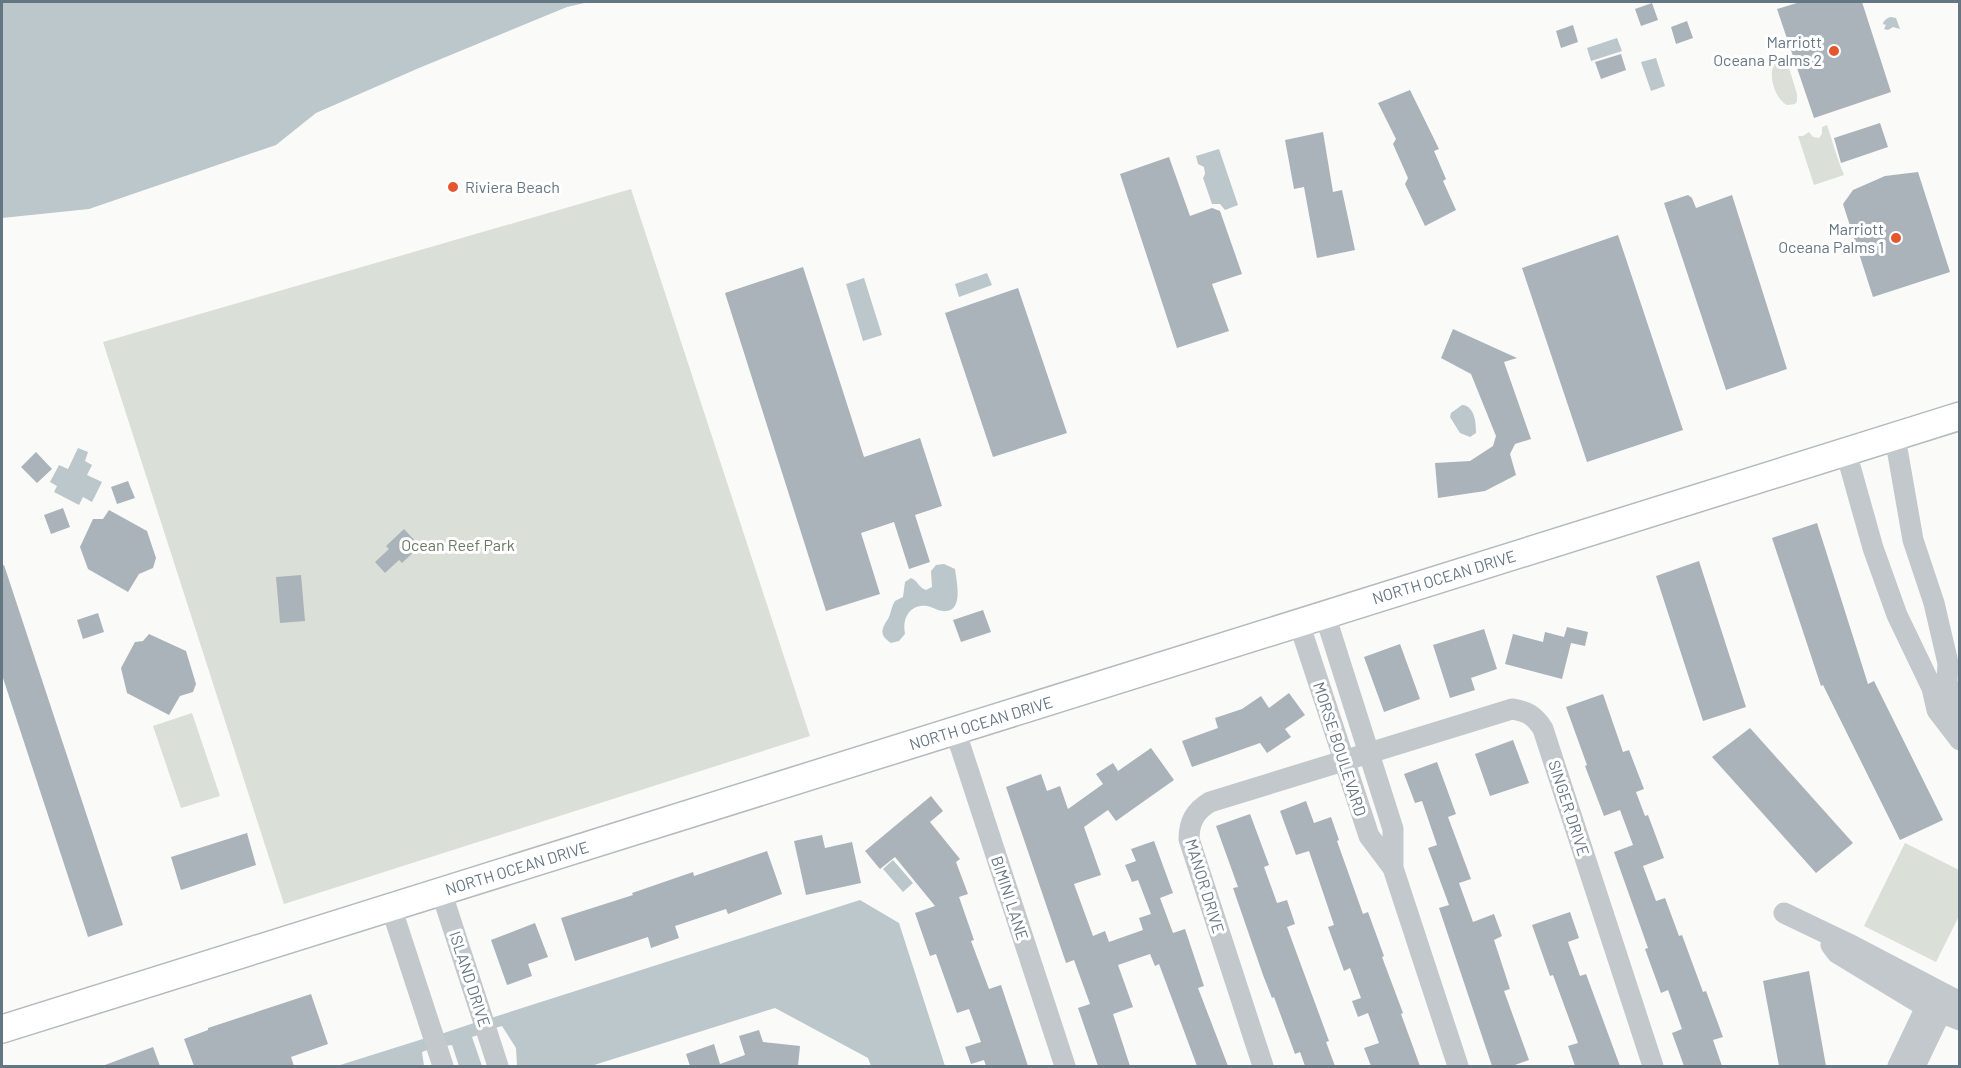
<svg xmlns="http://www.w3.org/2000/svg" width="1961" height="1068" font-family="Barlow,sans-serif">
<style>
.green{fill:#dadfd7}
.water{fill:#bbc7cb}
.building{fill:#aab3b9}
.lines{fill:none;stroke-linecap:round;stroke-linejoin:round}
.major-casing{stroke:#b5babe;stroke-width:30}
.minor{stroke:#c3c8cc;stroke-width:21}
.major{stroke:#fff;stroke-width:27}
.poi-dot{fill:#e4572e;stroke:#fff;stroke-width:2}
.labels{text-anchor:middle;stroke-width:6;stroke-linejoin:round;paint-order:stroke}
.poi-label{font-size:16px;fill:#657683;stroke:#fff;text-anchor:end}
.park-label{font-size:16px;fill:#687a64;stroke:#fff}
.street-label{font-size:16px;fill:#657683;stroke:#fff}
</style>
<rect width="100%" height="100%" fill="#fafaf8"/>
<path class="green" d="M1781,62L1788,65L1797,94V101L1795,104L1787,105C1775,99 1768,75 1774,64Z
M1827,125C1833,143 1837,158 1844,175L1814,185L1798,136H1803L1809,132L1813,137L1819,138L1822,134V127Z
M631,189L810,736L284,904L103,342Z
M192,713L220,796L181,808L153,726Z
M1905,843L1959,870V916L1936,962L1864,926Z"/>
<path class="water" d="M2,2H589L567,7L419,68L316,113L276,145L89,209L2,218Z
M1891,17L1896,18L1900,29L1893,27L1888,30L1884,29L1886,25L1883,24C1883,21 1888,17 1891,17Z
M1617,38L1622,51L1591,61L1587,48Z
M1656,58L1665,86L1651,91L1641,62Z
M1219,149L1238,205L1225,210L1220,204H1212L1203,178L1205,174L1204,167L1198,164L1196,156Z
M987,273L992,285L959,297L955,284Z
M864,278L882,335L863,341L846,284Z
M1462,405C1475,406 1476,423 1476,433L1470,437L1460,433L1450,417L1451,413Z
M78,448L88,452L85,461L92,465L87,475L102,482L92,502L83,497L79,505L54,492L57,486L50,482L59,465L68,469Z
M944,564L955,569C956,579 964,610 946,611C940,612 933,607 927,606C909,604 902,619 905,634L899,641L891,643C879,635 881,629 888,619C891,614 891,607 895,601L903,597L905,582L911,578C918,581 919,588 926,590L932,587L931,571L936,565Z
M893,860L913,883L903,892L883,869Z
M860,900L899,923L945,1066H871L868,1058L775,1008L591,1066H517L516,1048L502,1026L495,1028L491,1018Z
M477,1022L481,1034L472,1037L482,1066H459L452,1045L445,1046L441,1034Z
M426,1038L430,1049L422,1052L424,1066H337Z"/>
<path class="building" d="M1800,2H1862L1891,92L1814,118L1777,9Z
M1652,3L1658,20L1641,26L1635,9Z
M1687,21L1693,38L1676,44L1671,27Z
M1573,25L1578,42L1561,48L1556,31Z
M1621,54L1626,70L1601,79L1595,62Z
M1410,90L1439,149L1434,151L1446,179L1443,181L1456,210L1425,226L1405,184L1408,178L1393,144L1396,139L1378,103Z
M1880,123L1888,147L1841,163L1834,138Z
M1323,132L1333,192L1342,190L1355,250L1317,258L1304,187L1294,189L1285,140Z
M1169,157L1190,216L1212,208L1220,211L1242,274L1212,284L1229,331L1177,348L1120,174Z
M1918,172L1950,272L1873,297L1843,204L1853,190L1885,176Z
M1688,195L1692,198L1696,208L1732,195L1787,369L1726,390L1664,203Z
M1618,235L1683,430L1587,462L1522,268Z
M803,267L864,457L920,438L942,506L915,515L930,562L909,569L894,522L861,533L880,594L826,611L725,293Z
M1018,288L1067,433L993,457L945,313Z
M1453,329L1517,358L1504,362L1531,439L1515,444L1510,454L1516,475L1485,491L1438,498L1435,463L1470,461L1493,446L1496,436L1471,374L1441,358Z
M36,452L52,469L37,483L21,467Z
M128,481L135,498L117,504L111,487Z
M63,508L70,527L51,534L44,515Z
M109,510L147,531L156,558L153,568L139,574L128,592L88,569L80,547L93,519H103Z
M1817,523L1868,684L1874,681L1943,820L1900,840L1823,685L1821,686L1772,538Z
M404,529L420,546L402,563L399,560L385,573L375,562L389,549L386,546Z
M1699,561L1746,707L1703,721L1656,576Z
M4,565L123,925L88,937L2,675V566Z
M301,575L305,621L280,623L276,577Z
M983,610L991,632L961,642L953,620Z
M98,613L104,632L83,639L77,620Z
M1567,627L1588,632L1585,646L1571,643L1562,679L1505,664L1513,634L1543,642L1545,632L1564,637Z
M1484,629L1497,669L1471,678L1475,690L1450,698L1433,645Z
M149,634L186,651L196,684L193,692L180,696L169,715L127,693L121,668L135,642L143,641Z
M1400,644L1420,699L1384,712L1364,657Z
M1289,693L1305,715L1285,729L1291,737L1267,753L1260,743L1192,767L1182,741L1218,728L1215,718L1242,709L1261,696L1269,708Z
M1603,694L1623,752L1629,750L1644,789L1636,792L1645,816L1648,815L1664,858L1643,866L1656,901L1665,898L1679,936L1682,935L1703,992L1706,991L1723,1037L1713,1040L1722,1066H1684L1672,1033L1682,1029L1668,990L1661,993L1645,949L1648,948L1614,852L1633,845L1620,810L1604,816L1585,766L1587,765L1566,707Z
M1750,728L1853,843L1816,873L1712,757Z
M1513,740L1529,783L1490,796L1475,754Z
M1151,748L1174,780L1116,821L1108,810L1084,827L1101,875L1074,884L1093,936L1105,931L1109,942L1143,930L1139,918L1151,914L1138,880L1132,882L1125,865L1136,861L1131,849L1154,841L1173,893L1160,898L1173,933L1185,929L1204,986L1198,988L1228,1066H1197L1159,964L1155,966L1150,954L1118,965L1133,1007L1113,1014L1130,1066H1098L1078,1008L1090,1004L1074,960L1066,963L1006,787L1041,774L1047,791L1060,786L1068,809L1103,784L1096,774L1113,763L1118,771Z
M1437,762L1456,814L1448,817L1471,879L1459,883L1473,922L1494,914L1502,936L1494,940L1510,989L1504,991L1529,1060L1512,1066H1492L1439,908L1449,905L1428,848L1437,845L1422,801L1415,803L1404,774Z
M931,796L943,811L930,822L960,859L956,862L968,894L959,897L974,940L971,941L989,989L1001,985L1028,1066H986L984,1060L971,1064L965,1047L981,1042L969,1009L957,1013L936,954L930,956L915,913L935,906L895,857L880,869L865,851Z
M1306,801L1314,823L1331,817L1339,840L1337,841L1363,914L1368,912L1384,956L1382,957L1403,1013L1401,1014L1420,1066H1371L1364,1048L1379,1043L1368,1013L1358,1017L1352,1001L1361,998L1350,968L1344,971L1328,927L1334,925L1309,851L1296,855L1280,811Z
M1250,814L1269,865L1264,867L1277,903L1287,900L1295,924L1287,927L1329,1041L1326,1042L1335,1066H1305L1300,1052L1295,1054L1274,997L1272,998L1263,975L1233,888L1238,887L1216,826Z
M247,833L256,865L181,890L171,857Z
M822,835L825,848L852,842L861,883L806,895L794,841Z
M767,851L782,894L728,914L726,909L675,926L679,938L651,948L648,937L575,961L561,918L633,895L632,893L693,872L694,876Z
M1570,912L1579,938L1568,942L1580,976L1586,974L1620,1066H1575L1568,1046L1578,1043L1553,975L1550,976L1532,925Z
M535,923L548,957L528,964L532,976L507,985L491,940Z
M1809,971L1826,1066H1779L1763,981Z
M311,994L328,1044L291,1057L294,1066H194L184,1039L208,1030V1028Z
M759,1030L763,1042L800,1046L798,1066H690L686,1054L714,1044L720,1064L745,1055L739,1036Z
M153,1047L160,1066H106L105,1065Z"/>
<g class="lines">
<g class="major-casing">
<path id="major" d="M2,1029L1960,416"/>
</g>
<path class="minor" d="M1895,437L1913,540L1934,603L1948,663L1947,682L1952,700L1960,711
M1846,452L1873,548L1897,615L1932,688L1937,710L1960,740
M1325,615L1393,829V868L1458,1066
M1299,623L1369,836L1393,868
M955,730L1065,1066
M441,891L498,1066
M391,907L443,1066
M1784,913L1853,946L1960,1002
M1831,945L1837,953L1926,1007L1960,1020
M1263,1066L1189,839C1189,822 1195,811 1210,802L1512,709C1527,711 1535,716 1543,729L1653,1066
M1898,1066L1926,1007L1937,998
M1915,1066L1939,1016L1942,998"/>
<use href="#major" class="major"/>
</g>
<g class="poi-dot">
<circle cx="1834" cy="51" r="6"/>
<circle cx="453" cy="187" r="6"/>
<circle cx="1896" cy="238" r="6"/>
</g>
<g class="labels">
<g class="poi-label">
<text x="1822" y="48">Marriott<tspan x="1822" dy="18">Oceana Palms 2</tspan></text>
<text x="465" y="193" text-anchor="start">Riviera Beach</text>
<text x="1884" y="235">Marriott<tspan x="1884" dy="18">Oceana Palms 1</tspan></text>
</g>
<g class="park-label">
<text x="458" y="551">Ocean Reef Park</text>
</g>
<g class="street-label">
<text transform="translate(1444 577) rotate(-17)" y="6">NORTH OCEAN DRIVE</text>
<text transform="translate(981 723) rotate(-17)" y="6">NORTH OCEAN DRIVE</text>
<text transform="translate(1340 749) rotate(72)" y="6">MORSE BOULEVARD</text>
<text transform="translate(1569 808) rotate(72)" y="6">SINGER DRIVE</text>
<text transform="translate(517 868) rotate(-17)" y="6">NORTH OCEAN DRIVE</text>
<text transform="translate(1205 886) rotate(73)" y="6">MANOR DRIVE</text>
<text transform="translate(1010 898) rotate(72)" y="6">BIMINI LANE</text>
<text transform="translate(470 979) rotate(72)" y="6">ISLAND DRIVE</text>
</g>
</g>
<rect width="1961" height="1068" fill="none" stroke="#657683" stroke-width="6"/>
</svg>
